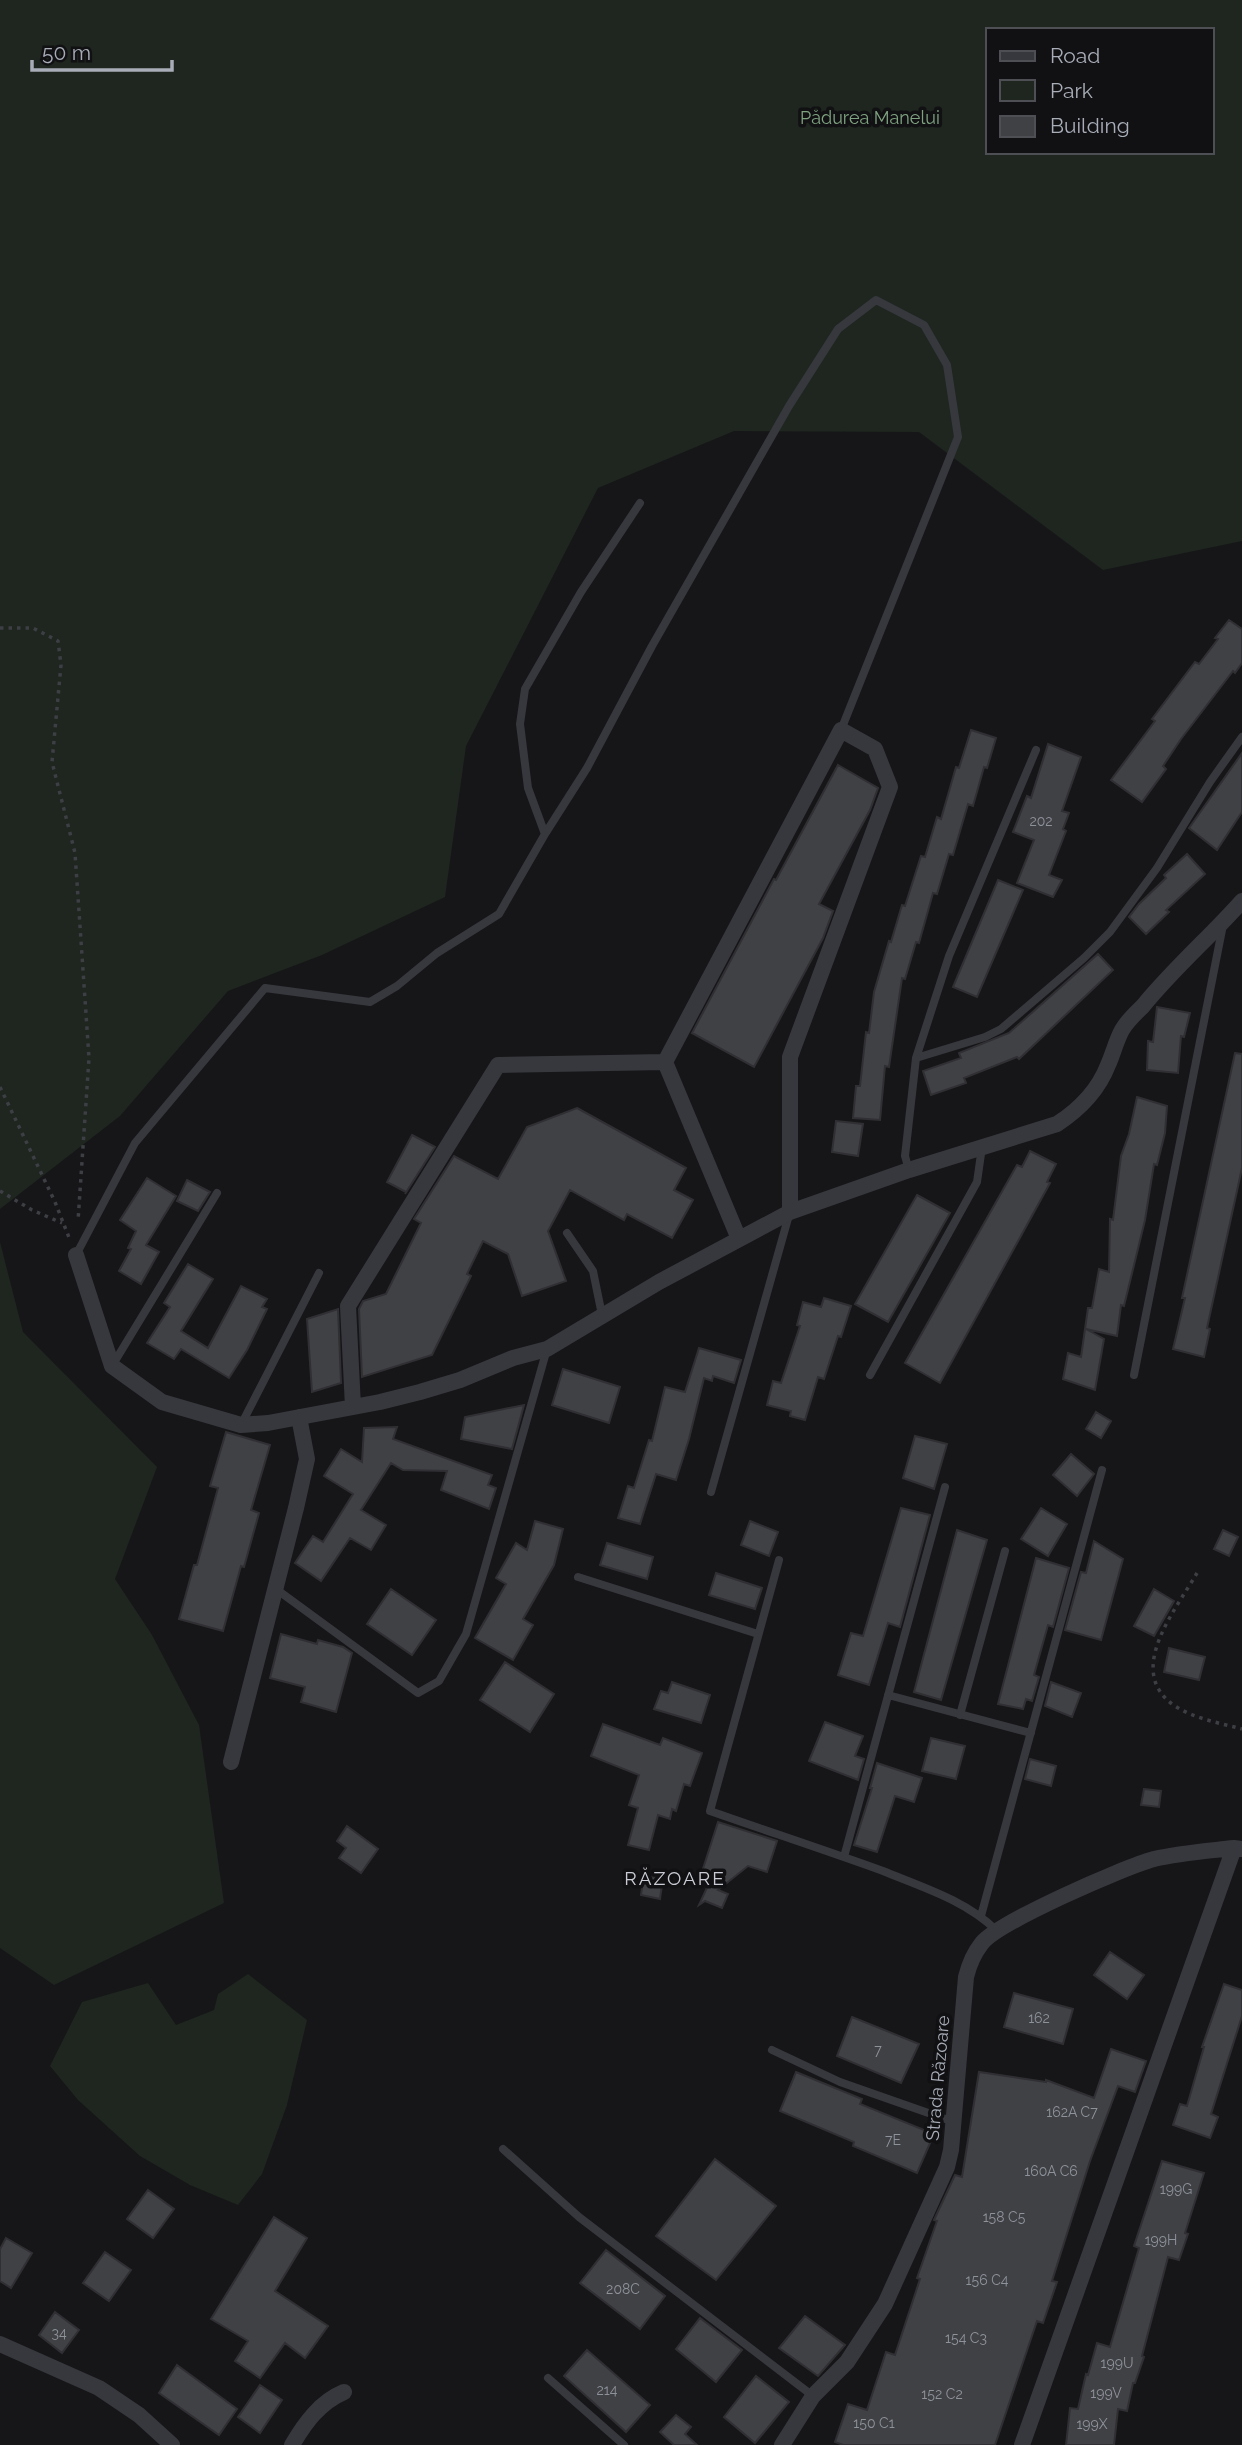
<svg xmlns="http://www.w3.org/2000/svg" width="1242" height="2445" font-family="Raleway,sans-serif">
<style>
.green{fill:#1e261f;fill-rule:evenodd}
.building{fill:#404145;stroke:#303034;stroke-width:2}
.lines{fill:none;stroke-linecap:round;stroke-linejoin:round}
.path{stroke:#3d3f44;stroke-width:3.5;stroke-dasharray:3.5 5;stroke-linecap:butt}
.lane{stroke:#37383d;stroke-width:8}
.street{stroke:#37383d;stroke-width:16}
.labels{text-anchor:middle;stroke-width:7;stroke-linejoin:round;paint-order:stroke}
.number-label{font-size:14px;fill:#8e929b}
.park-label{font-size:18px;fill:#7fa381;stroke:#111113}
.street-label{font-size:18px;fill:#a8adb8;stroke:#111113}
.neighbourhood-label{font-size:19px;letter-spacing:2px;fill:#c9ccd4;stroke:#111113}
</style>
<rect width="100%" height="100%" fill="#161618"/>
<path class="green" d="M0,0H1242V541L1103,570L919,432L734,431L598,488L466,746L445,897L322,955L228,991L120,1116L0,1209ZM988,30H1212V152H988Z
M0,1242L23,1332L157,1467L115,1579L152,1635L199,1725L224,1903L54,1985L0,1948Z
M248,1974L307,2020L287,2105L262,2174L238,2205L190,2185L140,2156L78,2100L50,2066L82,2002L148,1983L176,2025L214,2010L218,1994Z"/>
<path class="building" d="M1229,620L1242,629V663L1235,673L1233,671L1181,739L1163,766L1166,769L1142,802L1111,780L1155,721L1152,719L1195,662L1199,664L1218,639L1215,638Z
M971,730L996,738L987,768L984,767L973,806L968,804L953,855L949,854L937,894L933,893L919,943L916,942L905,979L902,978L889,1067L885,1066L880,1120L853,1118L856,1086H860L866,1032L869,1033L874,992L889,941L891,942L902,905L905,906L921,856L925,857L937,817L941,819L956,767L959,768Z
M1048,744L1081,757L1062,811L1069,813L1063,829L1066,831L1049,875L1062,880L1053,897L1017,883L1034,840L1013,832L1027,796L1031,798Z
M1242,753V812L1217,850L1189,828Z
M838,765L878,788L870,810L819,904L833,911L823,938L754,1067L692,1033L774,879L776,880Z
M1187,854L1205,874L1166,910L1169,912L1146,934L1129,917L1139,904L1166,878L1164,875Z
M998,880L1023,890L977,997L953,987Z
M1098,954L1113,970L1019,1059L1017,1057L964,1078L966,1083L931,1095L923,1071L961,1058L959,1053L1009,1033Z
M1157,1007L1190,1013L1184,1037L1181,1036L1178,1073L1147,1070L1148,1041L1153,1042Z
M1235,1053L1242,1054V1168L1207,1328L1210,1329L1204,1357L1173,1349L1185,1298H1182Z
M1137,1097L1167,1106L1165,1133L1157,1165L1154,1164L1145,1220L1124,1306L1121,1305L1117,1336L1086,1329L1104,1339L1095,1390L1063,1379L1068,1353L1081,1357L1088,1308H1092L1099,1269L1109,1272L1110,1219L1113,1220L1121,1156L1129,1134Z
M577,1108L686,1168L674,1190L693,1200L672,1238L627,1214L624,1220L570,1190L548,1231L566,1281L522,1296L508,1254L483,1241L467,1274L471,1276L432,1355L362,1377L359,1309L363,1301L386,1294L421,1223L414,1219L454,1156L498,1179L527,1127Z
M836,1121L863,1124L858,1156L832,1152Z
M412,1135L435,1147L405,1194L406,1192L387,1182Z
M1030,1151L1056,1164L1047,1182L1050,1183L940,1383L905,1363L1017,1165L1022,1167Z
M147,1178L176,1196L146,1245L159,1252L141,1284L119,1271L131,1249L128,1248L136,1231L120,1220Z
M187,1180L210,1192L198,1211L177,1201Z
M917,1195L950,1213L888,1322L855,1304Z
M188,1264L213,1279L181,1331L208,1348L241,1286L267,1299L262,1307L267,1309L247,1350L229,1378L181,1349L174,1359L147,1343L170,1307L164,1303Z
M824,1298L851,1306L841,1337L838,1336L824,1379L818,1377L805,1420L790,1416L791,1411L767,1405L773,1381L781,1383L800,1326L797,1325L803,1302L821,1307Z
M338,1309L341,1383L312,1392L307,1319Z
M699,1348L741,1360L734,1383L713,1376L712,1381L704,1378L689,1439L676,1480L656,1474L640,1524L618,1518L628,1486L634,1488L649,1440L652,1441L665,1387L685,1392Z
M563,1369L620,1387L609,1423L552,1405Z
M524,1405L512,1449L461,1439L465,1417Z
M1096,1412L1111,1421L1101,1438L1086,1429Z
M397,1427L393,1439L492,1475L488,1485L496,1488L489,1509L441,1490L447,1471L403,1470L391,1463L361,1510L386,1525L371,1550L350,1538L321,1581L295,1563L313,1536L323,1542L353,1494L324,1476L341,1449L362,1462L364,1428Z
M226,1432L270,1445L251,1510L259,1513L244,1567L241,1566L223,1631L179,1619L194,1565H197L218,1488L210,1486Z
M915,1436L947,1444L934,1489L903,1478Z
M1071,1454L1094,1474L1077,1496L1053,1475Z
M901,1508L930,1515L900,1627L888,1623L869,1685L838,1675L851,1633L863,1636Z
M1041,1508L1067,1524L1048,1556L1021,1539Z
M535,1521L563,1529L554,1565L523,1619L533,1625L513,1660L475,1638L506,1584L496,1578L516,1543L527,1550Z
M750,1521L778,1532L769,1556L741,1545Z
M957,1530L987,1540L941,1700L914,1692Z
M1223,1530L1238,1537L1229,1556L1214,1549Z
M1094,1541L1123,1559L1101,1640L1065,1630L1081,1572L1086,1573Z
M607,1543L653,1557L647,1579L600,1565Z
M1036,1558L1069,1568L1053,1627L1048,1625L1034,1675L1039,1677L1032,1701L1026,1699L1023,1709L998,1704Z
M716,1573L762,1588L755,1609L709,1595Z
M391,1589L436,1620L412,1655L367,1624Z
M1154,1589L1174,1601L1154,1636L1134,1626Z
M281,1634L317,1644L318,1640L343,1647L352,1653L336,1712L301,1702L305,1687L270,1678Z
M1169,1648L1205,1657L1199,1680L1164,1672Z
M505,1662L554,1694L530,1732L480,1700Z
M672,1682L710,1695L701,1723L654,1709L661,1691L668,1693Z
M1051,1682L1081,1693L1072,1717L1045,1706Z
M825,1722L863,1736L855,1756L864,1759L858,1780L809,1761Z
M603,1724L660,1745L663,1738L702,1753L690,1786L684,1784L676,1811L672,1809L670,1819L658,1815L649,1850L628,1845L638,1808L629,1805L639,1775L591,1756Z
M931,1738L965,1746L956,1779L922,1771Z
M1030,1759L1056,1766L1051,1786L1025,1779Z
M877,1763L922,1778L914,1802L895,1796L877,1852L854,1845L872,1788H870Z
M1144,1789L1161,1791L1159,1807L1141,1805Z
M718,1822L777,1841L767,1872L748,1866L718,1890L728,1894L722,1908L705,1901L699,1905L711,1879L701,1875Z
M347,1826L378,1849L361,1873L339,1858L346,1848L337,1841Z
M644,1875L663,1878L660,1899L641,1895Z
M1110,1952L1144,1975L1127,1999L1094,1975Z
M1224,1984L1242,1990V2016L1211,2114L1218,2117L1210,2138L1173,2125L1180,2104L1187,2106L1204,2047H1202Z
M1014,1993L1073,2009L1063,2044L1004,2027Z
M852,2017L919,2044L901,2083L837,2056Z
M1111,2049L1146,2061L1135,2092L1118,2086L1090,2161L1052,2281L1057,2282L1043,2323L1037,2321L995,2445H843L835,2442L848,2404L867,2410L886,2352L895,2355L920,2279L917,2278L937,2221L934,2220L955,2175L962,2177L979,2072L1046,2082V2080L1094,2098Z
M796,2072L862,2099L860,2104L934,2134L917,2173L853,2146L854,2142L780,2111Z
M715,2159L776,2206L716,2280L656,2236Z
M1162,2161L1204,2173L1185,2233L1188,2234L1179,2260L1168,2257L1142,2356L1144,2357L1135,2383H1133L1127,2411L1118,2409L1114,2445H1066L1070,2408L1078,2409L1086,2374L1088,2375L1097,2343L1110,2347L1139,2248L1134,2246Z
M148,2190L174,2209L153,2238L127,2219Z
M274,2217L307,2238L275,2291L328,2326L305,2358L285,2343L260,2378L235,2361L248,2341L211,2319Z
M6,2238L32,2253L11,2288L0,2281V2249Z
M606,2250L665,2296L640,2329L580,2283Z
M105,2252L131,2270L109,2301L83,2283Z
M55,2312L79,2330L62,2353L39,2335Z
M805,2316L845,2345L818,2376L779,2348Z
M700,2318L742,2350L716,2382L676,2349Z
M587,2350L650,2405L626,2432L564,2376Z
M177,2365L237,2409L219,2435L159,2393Z
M756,2376L789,2402L755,2443L724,2417Z
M260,2385L282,2400L260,2433L238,2417Z
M676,2415L691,2427L685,2434L697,2445H674L660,2432Z"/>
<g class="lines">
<path class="path" d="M0,628H33L58,641L61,665L52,762L75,853L89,1058L78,1221
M0,1087L55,1202L70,1240
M0,1191L32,1210L62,1223
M1197,1573C1175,1611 1124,1672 1175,1706C1195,1719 1220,1723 1242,1729"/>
<path class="lane" d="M545,834L587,768L652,646L789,406L838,329L876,300L924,325L947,365L958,437L841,730
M916,1058L985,1037L1001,1029L1084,958L1110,932L1157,868L1210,782L1242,737
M909,1170L905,1156L916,1058L949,956L1036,750
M567,1233L593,1271L602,1315
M76,1255L135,1143L265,988L370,1002L397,986L437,953L499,914L545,834L528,788L520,724L525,689L581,592L640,503
M112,1366L217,1193
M870,1375L977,1182L982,1147
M1134,1375L1223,925
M241,1425L319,1273
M711,1492L789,1215
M779,1560L710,1811C767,1831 825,1850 883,1871C922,1887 965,1900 996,1930
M578,1577L758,1634
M276,1589L418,1693L439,1681L466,1634L547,1349
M888,1695L1031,1733
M960,1715L1005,1551
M844,1857L945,1487
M981,1916L1102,1470
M772,2050L840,2082L954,2122
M503,2149L579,2217L813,2396
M548,2378L624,2445"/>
<path class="street" d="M739,1239L665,1062L841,730L875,749L890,787L790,1057V1212
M76,1255L112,1366L162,1402L241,1425L268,1423L380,1402L420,1392L460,1380L513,1358L547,1349L659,1282L790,1212L909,1170L1057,1124C1080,1109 1098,1091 1108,1065C1113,1054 1116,1041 1122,1030C1127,1021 1136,1013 1143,1006C1174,968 1210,937 1242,901
M353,1407L348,1306L498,1065L665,1062
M231,1762L296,1508L307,1459L299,1417
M0,2344L99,2388L139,2415L172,2445
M292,2445C305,2423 320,2402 344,2392
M782,2445L813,2396L847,2362L885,2304L947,2167L951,2150L966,1977C969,1965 974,1953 982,1943C999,1922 1124,1867 1154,1859C1180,1853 1208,1851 1234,1848L1242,1849
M1022,2445L1234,1848"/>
</g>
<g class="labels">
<g class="number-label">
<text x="1041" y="826">202</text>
<text x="1039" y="2023">162</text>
<text x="878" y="2055">7</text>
<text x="1072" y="2117">162A C7</text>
<text x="893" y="2145">7E</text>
<text x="1051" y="2176">160A C6</text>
<text x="1176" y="2194">199G</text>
<text x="1004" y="2222">158 C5</text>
<text x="1161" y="2245">199H</text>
<text x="987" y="2285">156 C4</text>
<text x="623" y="2294">208C</text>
<text x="59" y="2338">34</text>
<text x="966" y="2343">154 C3</text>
<text x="1117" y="2368">199U</text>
<text x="607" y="2395">214</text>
<text x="1106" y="2398">199V</text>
<text x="942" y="2399">152 C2</text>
<text x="874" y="2428">150 C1</text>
<text x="1092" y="2429">199X</text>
</g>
<g class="park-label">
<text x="870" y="124">Pădurea Manelui</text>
</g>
<g class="street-label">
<text transform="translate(938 2078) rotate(-85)" y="6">Strada Răzoare</text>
</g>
<g class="neighbourhood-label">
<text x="675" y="1885">RĂZOARE</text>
</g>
</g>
<rect x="986" y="28" width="228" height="126" fill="#111113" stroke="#4d4f55" stroke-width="2"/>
<rect x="1000" y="51" width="35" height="10" fill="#37383d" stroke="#4d4f55" stroke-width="2"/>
<text x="1050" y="63" font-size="21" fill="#a8adb8">Road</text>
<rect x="1000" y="80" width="35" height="21" fill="#1e261f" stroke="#4d4f55" stroke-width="2"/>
<text x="1050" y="98" font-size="21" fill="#a8adb8">Park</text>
<rect x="1000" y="116" width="35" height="21" fill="#404145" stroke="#4d4f55" stroke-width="2"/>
<text x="1050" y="133" font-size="21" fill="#a8adb8">Building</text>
<path d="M32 60v10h140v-10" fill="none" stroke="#a8adb8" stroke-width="3.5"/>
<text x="42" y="60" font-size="21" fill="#a8adb8" stroke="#111113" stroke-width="5" paint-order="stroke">50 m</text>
</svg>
